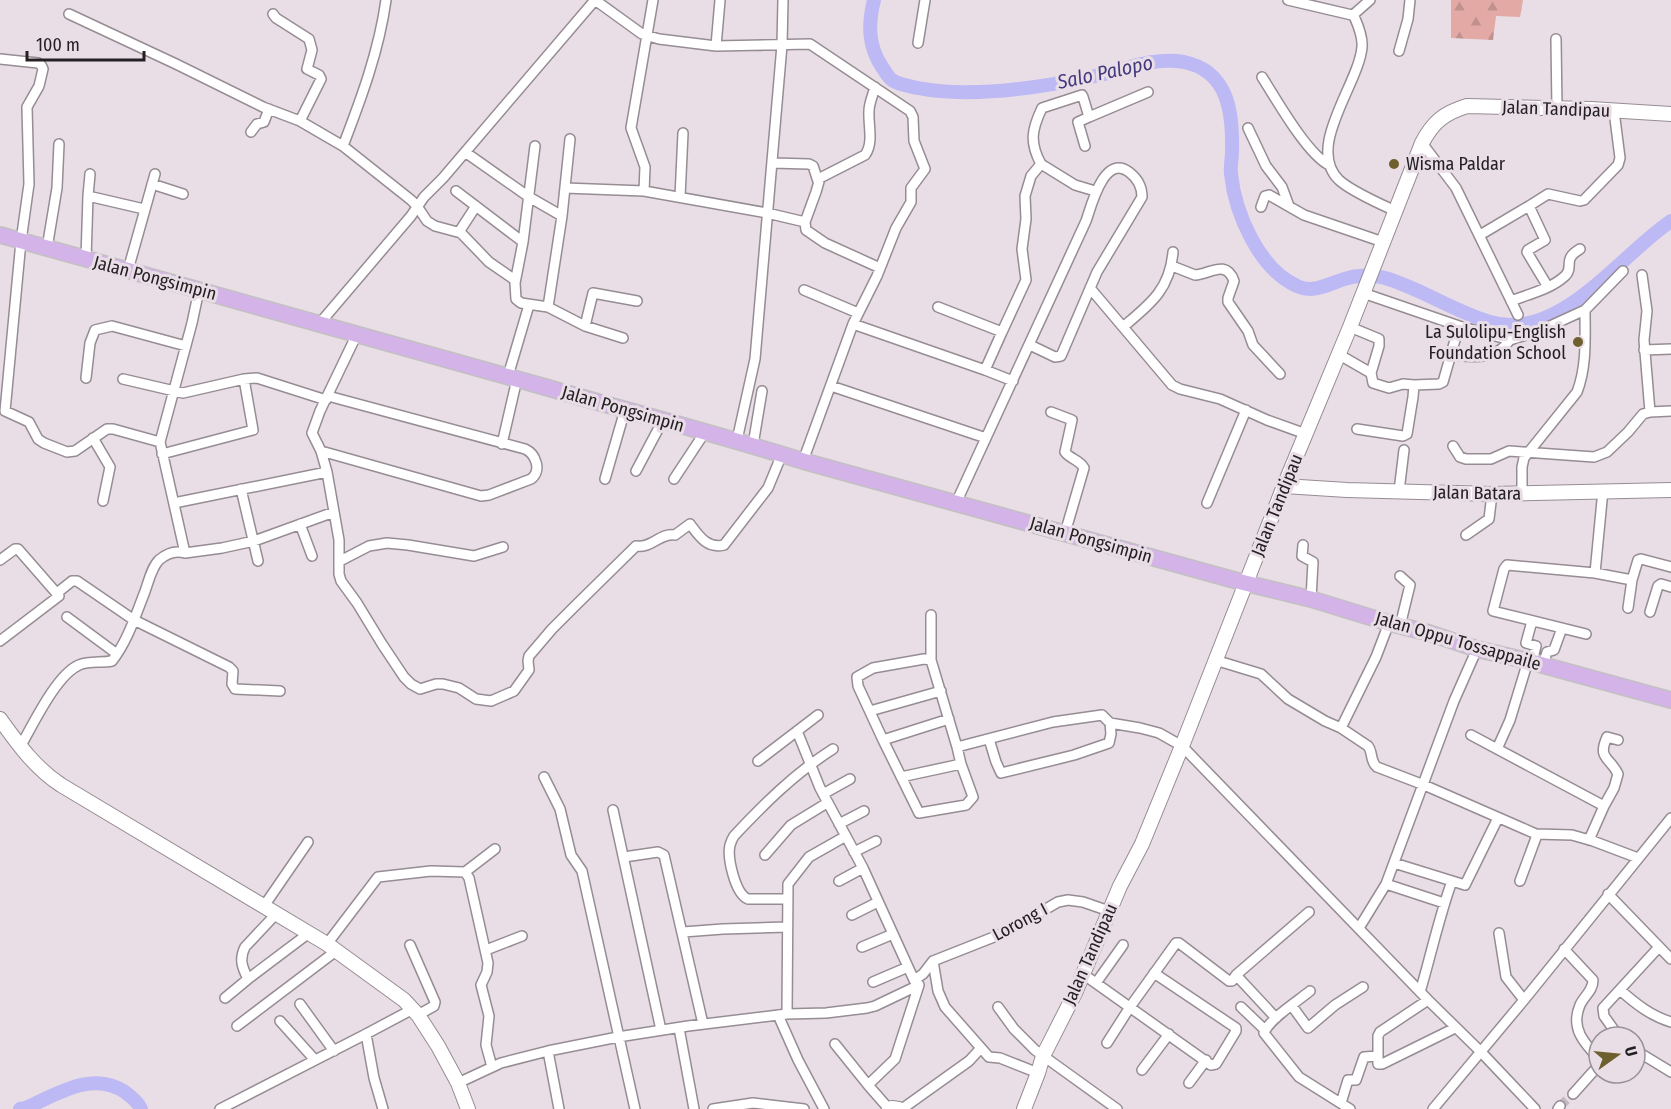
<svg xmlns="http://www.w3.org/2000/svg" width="1671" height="1109" font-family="'Fira Sans Condensed',sans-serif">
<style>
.forest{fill:url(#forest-firs)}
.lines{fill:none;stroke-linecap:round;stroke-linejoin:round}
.river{stroke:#bcb9f4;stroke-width:14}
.street-tunnel{stroke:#c2b8bf;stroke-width:9;stroke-dasharray:9 4.5;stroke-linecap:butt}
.street-casing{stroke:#968c93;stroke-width:12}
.secondary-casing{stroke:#968c93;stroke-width:16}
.primary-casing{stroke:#c2c1c1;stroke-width:18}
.street{stroke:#fff;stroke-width:9}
.secondary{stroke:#fff;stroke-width:14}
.primary{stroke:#d3b3e8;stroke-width:15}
.poi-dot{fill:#6e602e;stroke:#e9dee6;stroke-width:2}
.labels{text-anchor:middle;stroke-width:6;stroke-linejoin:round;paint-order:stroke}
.street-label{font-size:18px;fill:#242023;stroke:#e9dee6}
.poi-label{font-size:18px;fill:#242023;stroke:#e9dee6;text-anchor:start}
.water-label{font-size:20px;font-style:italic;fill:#43397e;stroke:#e9dee6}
</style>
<defs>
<pattern id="forest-firs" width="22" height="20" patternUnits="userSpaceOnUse" patternTransform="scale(1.5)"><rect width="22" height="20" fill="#e2a9a5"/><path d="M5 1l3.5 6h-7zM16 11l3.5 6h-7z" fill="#c2918e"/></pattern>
</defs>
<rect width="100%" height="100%" fill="#e9dee6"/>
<path class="forest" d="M1451,0H1523L1520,17L1496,16L1493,40L1451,38Z"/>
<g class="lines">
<path class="river" d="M874,0C868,24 868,46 882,67C885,71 888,77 892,80C899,85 909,86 918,88C973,99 1045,87 1100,75C1129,68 1155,57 1184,62C1229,71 1233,114 1232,152C1232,160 1230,167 1231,174C1235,213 1259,269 1297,286C1318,296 1337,277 1359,276C1367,275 1378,276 1385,278C1422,289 1453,311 1490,322C1559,343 1620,255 1671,221
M20,1109L26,1108C57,1094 93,1070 125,1092C131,1097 138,1101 141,1109"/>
<path class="street-tunnel" d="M1560,1106L1573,1094"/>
<g class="street-casing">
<path id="street" d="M653,0L631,128L645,167L644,191L767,213L805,222L806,230L825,243L880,268
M1288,0L1352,15L1354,16C1358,25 1363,37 1362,47C1359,84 1305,147 1339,180C1352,192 1379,203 1395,211
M69,14L176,64L263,107L300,121L343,146L411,200L417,206L427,221L435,226L461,233L489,262L515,280
M273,14L276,18L309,39L312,50L307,69L319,75L321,79L300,121
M1353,15L1370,0
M1556,39L1557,109
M918,43L925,0
M716,46L720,0
M1399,51L1408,19L1410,0
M0,59L38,63L41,65L43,69L39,86L27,107L29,184L21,241L5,411L29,422L38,439L44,443L67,452L75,451L107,429H113L160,442
M1262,77C1276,99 1307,154 1329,165
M1248,128L1266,166L1282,187L1289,206
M251,132L257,124L264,122L269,109
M1422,143L1456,188L1518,315
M343,146C361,99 379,51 386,0
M535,146L523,242L515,283L516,299L521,303L548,307L562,216L570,139
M1085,146L1078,122L1089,117
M465,152L529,197L562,216
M772,163L809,164L813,166L818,181
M1041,164L1075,185L1095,191
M90,174L88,196L144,209
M152,184L183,194
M565,188L644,191
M456,191L523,242
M680,197L683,133
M1261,207L1265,196L1269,195L1304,215L1383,242
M805,222L816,192L820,178L865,155C874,143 868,125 869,111C869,103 873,95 875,87
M459,232L476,206
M1480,235L1529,206
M47,248L57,188L59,144
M86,259L88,196
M1172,266L1195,275C1210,274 1226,259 1234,281L1228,298V302L1248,331L1253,345L1280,374
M128,270L155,174
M1642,275L1647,311L1644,340L1650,412
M1548,287L1527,252L1528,250L1545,240L1529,206L1548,194L1580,201L1584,200L1618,165L1620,158L1614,111
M1090,288L1172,385L1180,389L1220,399L1267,420L1306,434
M804,290L858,313
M1363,293L1459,326L1510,340L1539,331L1585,310L1623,271
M1511,301C1529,294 1551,289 1565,276C1575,267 1561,260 1580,249
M548,307L585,326L593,293L637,301
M938,307L1002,332L1026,280L1022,249L1026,219L1025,196L1031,176L1041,164C1029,142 1032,129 1042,108L1082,95L1083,97L1089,117L1148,92
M320,323L411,216L424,197L443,178L595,0L642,34L659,39L716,46L810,44L910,111L913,117L914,141L925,169L911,188V202L896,228L877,276L853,324L803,461
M853,324L985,370L1013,381
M585,326L623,338
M1123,327C1149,305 1170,290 1173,252
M1350,327L1379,339V346L1371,373
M357,334L320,411L312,433L321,451L327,472L339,540V574L341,581L357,603L382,644L404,677L411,684L420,689L436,684H443L459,688L476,699L491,701L514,691L529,670L528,661L529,656L552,629L574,607L636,546C651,549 661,532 675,535L690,524C699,536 707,549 724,545L768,488L782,454
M1644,350L1671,349
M1338,354L1371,373L1373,383L1389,388L1403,384L1414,385
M1451,355C1474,357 1495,361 1510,340
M985,370L1002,332
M508,376L529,305
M86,378L90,343L95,330L112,326L186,346
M123,379L183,393L244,379L257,378L326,400
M831,386L986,438
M1051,412L1072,420L1065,452C1070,459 1080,460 1084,468L1065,533
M1357,429L1403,436L1407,434L1413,397L1414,385L1439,384L1443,382L1459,326
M93,438L110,467L103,501
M737,440L755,359L782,45L783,0
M502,444L517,379
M753,445L762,391
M1453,446L1460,457L1466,459H1491L1509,451L1594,457L1607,452L1628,432L1643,414L1650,412L1671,411
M321,451L481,496L489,495L531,479C542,471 536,454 525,449L328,396
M162,454L253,430L244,379
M636,471L663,420
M605,479L625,410
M674,479L705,432
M241,489L258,561
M1399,491L1404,450
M1522,494V467L1524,458L1577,392C1587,366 1585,338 1585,310
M174,503L327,472
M956,503L1086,221C1091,207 1104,153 1129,172C1137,178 1142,187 1142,197L1097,272L1061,356L1055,357L1030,345
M1207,503L1246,410
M300,524L312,556
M1466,535L1489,519L1492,494
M1303,545L1302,556L1313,562L1311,599
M185,553L222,548L254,541L334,512
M0,560L15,549H18L59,596L0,641
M340,561L369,546L387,543L408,545L474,556L503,547
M1595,573L1632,580
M1400,576L1410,585L1400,626
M57,593L72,581H77L134,620L229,667L233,671L232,684L235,689L280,691
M1628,608L1632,580L1638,560L1641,559L1671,567
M1650,612L1658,586L1661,584L1671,587
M931,615V660L957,747L1053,722L1102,715L1110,723L1140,728L1159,733L1182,746L1428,1000L1481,1052L1535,1109
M67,617L117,654
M1532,621L1526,643L1536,646L1532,662
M1586,634L1493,611L1504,569L1507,565L1595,573L1603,490
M931,660L924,659L873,668L857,677L858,686L883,740L919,813L966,805L973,797L961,764L957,747
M1215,660L1261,674L1288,699L1325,721L1341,728L1368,746C1373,752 1370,762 1377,767L1424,785L1536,834L1572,835L1593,841L1638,858
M1543,665L1547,652L1554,650L1562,628
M870,711L941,691
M1341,728L1376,657L1389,623
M797,731L820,788L863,868L914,980
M1471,735L1604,806L1589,840
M989,739L996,762L1001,773L1074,755L1109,743L1111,734L1110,723
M883,740L949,719
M20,747C33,725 56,675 79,665C89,661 101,663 112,661C127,642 135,617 144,594C148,584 151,568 159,560C167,553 175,550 185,553L160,442L192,323L199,290
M1497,749L1510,720L1528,661
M758,761L818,715
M544,777L560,809L571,855L582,871L635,1109
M901,777L961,764
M823,794L850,779
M1604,806L1614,788L1618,774C1610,757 1597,759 1607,737L1618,740
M613,810L661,1030
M839,824L864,811
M854,852L876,841
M765,855L791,825L827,803
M624,857L658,852L664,855L703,1024
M1394,863L1465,885L1498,818
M465,872L495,849
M839,881L863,868
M1520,881L1537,835
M1608,894L1671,959
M788,899H748C735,894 727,857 730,845C731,842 732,839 734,836C764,804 795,773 833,749
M1444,903L1386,884L1454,701L1477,649
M264,906L308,842
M276,914L245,947C239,959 242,967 248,979L309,933
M852,915L878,902
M1359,928L1386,884
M683,932L723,929L787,927
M1499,933L1506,977L1524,1000
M327,944L378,877L431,871L465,872L469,878L488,963L487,972L481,985L489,1016L486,1045L492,1067
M410,945L435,1002L434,1006L418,1015
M862,947L893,934
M1564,949L1593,980C1593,991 1584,996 1580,1005C1570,1028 1584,1043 1599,1059
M486,950L522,936
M933,961L938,991L945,1007L989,1057L1000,1058L1038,1073
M1083,974L1211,1065L1216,1064L1236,1031V1028L1154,973
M873,982L908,967
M1096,983L1123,945
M1620,990C1636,1004 1651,1016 1671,1022
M1310,991C1298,1001 1269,1019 1264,1033L1299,1077L1350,1109
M1420,992C1431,955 1439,917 1452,881
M225,998L248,979
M1428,1000L1380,1032L1378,1036V1064H1382L1455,1028
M300,1004L334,1051
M1292,1006L1308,1028L1335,1005L1363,987
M998,1007L1014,1029L1035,1050L1117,1109
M1241,1007L1265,1030
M787,1014L788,884L809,857L846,836
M778,1015L798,1060L824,1109
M1276,1018L1236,975L1309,912
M280,1021L315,1060
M237,1026L336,951
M679,1028L694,1109
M366,1034L374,1078L383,1109
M1619,1037L1604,1016L1603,1008L1659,947
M1107,1043L1130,1007L1176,943H1179L1229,981H1232L1236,975
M835,1044L868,1085
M1635,1050L1671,1072
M548,1051L559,1109
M1142,1070L1169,1034
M458,1083L501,1063L548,1051L618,1037L688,1026L787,1014L826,1013L867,1008L875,1006L919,985L914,980L923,974L933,961L1004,933L1058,902L1068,900L1083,902L1109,911
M1189,1083L1206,1060
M1573,1094L1599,1065
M1341,1103L1348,1080H1356L1364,1057L1378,1056
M220,1109L366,1034L413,1009
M713,1109L753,1103L804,1109
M889,1109L868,1085L895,1059L919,985
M902,1109L969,1061L981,1048
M1433,1109L1524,1000L1671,818
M1558,1109L1560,1106"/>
</g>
<g class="secondary-casing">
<path id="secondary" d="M1284,486L1347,490L1492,494L1671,490
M0,719C18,744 35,768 61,785L327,944L404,1000L418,1015L438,1046L458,1083L468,1109
M889,1109L892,1108L899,1109
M1024,1109L1038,1073L1043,1056L1075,993L1120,886L1142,844L1182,746L1284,486L1350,327L1422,143C1433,122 1444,113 1467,106L1591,109L1671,114"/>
</g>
<g class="primary-casing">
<path id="primary" d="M0,235C182,285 364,336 545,387C631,412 717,434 803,461L1245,583L1311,599L1389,623L1429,633L1477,649L1528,661L1671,700"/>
</g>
<use href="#street" class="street"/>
<use href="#secondary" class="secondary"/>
<use href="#primary" class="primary"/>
</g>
<g class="poi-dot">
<circle cx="1394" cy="164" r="6"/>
<circle cx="1578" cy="342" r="6"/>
</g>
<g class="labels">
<g class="street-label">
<text transform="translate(1556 109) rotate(2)" y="6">Jalan Tandipau</text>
<text transform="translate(155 278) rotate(15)" y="6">Jalan Pongsimpin</text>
<text transform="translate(623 409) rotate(16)" y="6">Jalan Pongsimpin</text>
<text transform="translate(1477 493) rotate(1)" y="6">Jalan Batara</text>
<text transform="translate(1277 505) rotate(-68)" y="6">Jalan Tandipau</text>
<text transform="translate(1091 540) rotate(16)" y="6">Jalan Pongsimpin</text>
<text transform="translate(1458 641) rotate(16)" y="6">Jalan Oppu Tossappaile</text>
<text transform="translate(1020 922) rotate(-28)" y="6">Lorong I</text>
<text transform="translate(1090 954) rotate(-66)" y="6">Jalan Tandipau</text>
</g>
<g class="poi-label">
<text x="1406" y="170">Wisma Paldar</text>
<text x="1566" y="338" text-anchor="end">La Sulolipu-English<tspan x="1566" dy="21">Foundation School</tspan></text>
</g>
<g class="water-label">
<text transform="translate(1105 72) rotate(-12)" y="7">Salo Palopo</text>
</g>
</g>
<g transform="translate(1617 1055) rotate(75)"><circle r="28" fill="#e9dee6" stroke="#9a9298" stroke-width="1.5"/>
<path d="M0-4.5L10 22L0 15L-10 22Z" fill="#6e602e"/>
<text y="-9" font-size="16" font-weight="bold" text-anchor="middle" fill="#242023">U</text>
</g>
<path d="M27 51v9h117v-9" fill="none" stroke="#242023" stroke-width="3"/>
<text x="36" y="51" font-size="18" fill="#242023" stroke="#e9dee6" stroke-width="4.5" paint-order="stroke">100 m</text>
</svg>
